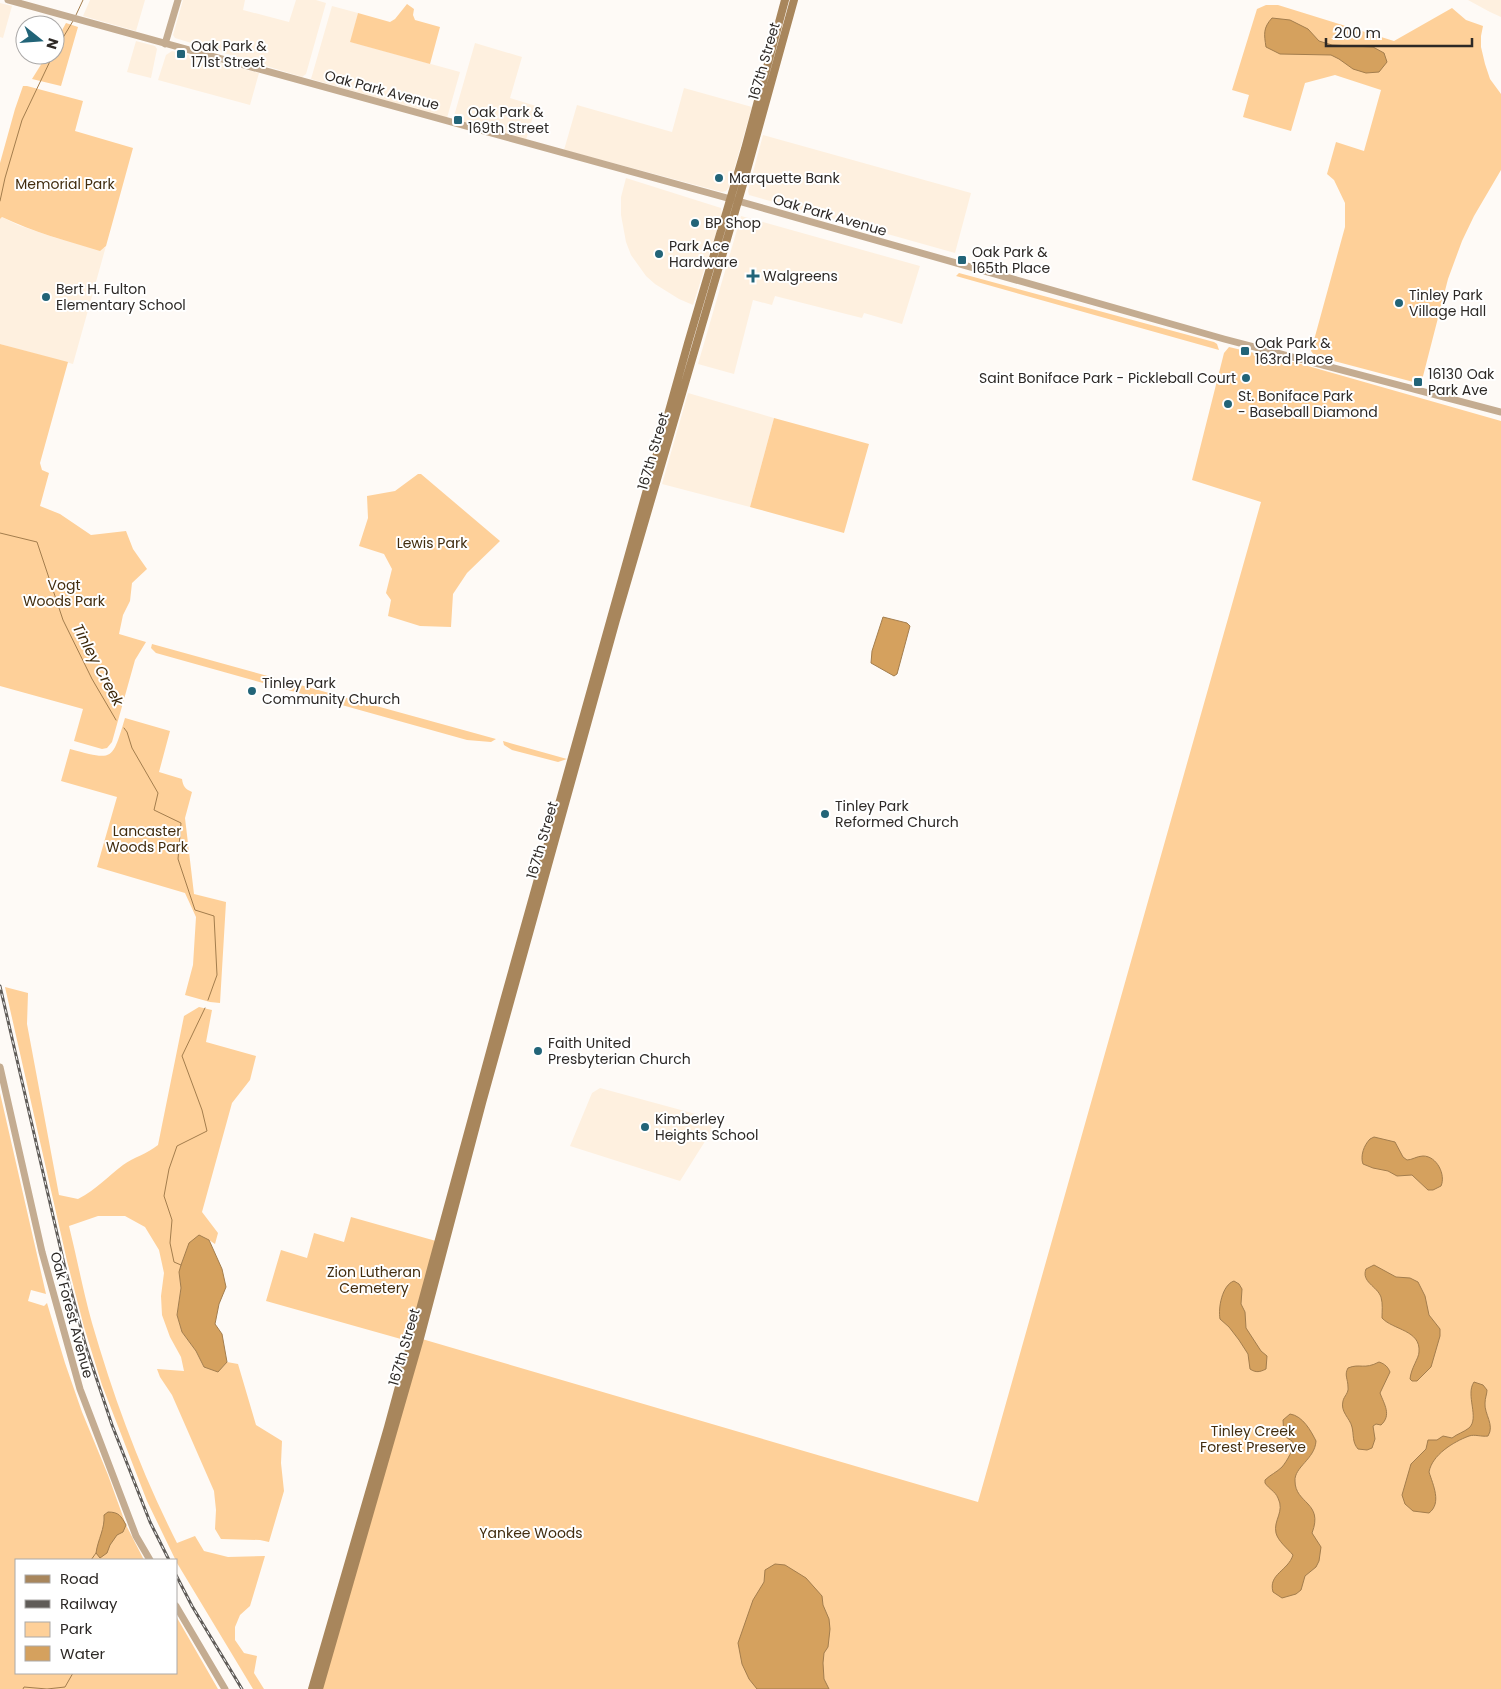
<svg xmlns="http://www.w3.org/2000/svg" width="1501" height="1689" font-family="Poppins,sans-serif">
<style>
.built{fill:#fef0df}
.green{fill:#fed099}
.water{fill:#d5a15e;stroke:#a37d4d}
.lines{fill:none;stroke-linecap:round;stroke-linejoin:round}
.stream{stroke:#a37d4d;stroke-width:1}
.tertiary{stroke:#c4ac91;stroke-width:7}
.secondary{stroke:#a8865c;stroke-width:8}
.rail-casing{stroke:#605c58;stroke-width:3}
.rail{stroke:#fff;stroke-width:1;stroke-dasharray:4;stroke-linecap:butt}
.poi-dot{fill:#226478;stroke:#fff;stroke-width:2}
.labels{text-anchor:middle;stroke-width:4;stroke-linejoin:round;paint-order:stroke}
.poi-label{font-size:14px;fill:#2d2926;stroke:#fff;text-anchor:start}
.street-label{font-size:14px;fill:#2d2926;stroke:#fff}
.park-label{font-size:14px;fill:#422d0f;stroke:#fff}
.water-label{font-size:15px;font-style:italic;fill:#3f2a0c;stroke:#fff}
</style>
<rect width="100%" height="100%" fill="#fefaf6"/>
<path class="built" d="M90,0H145L136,31L83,16Z
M183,0H245L243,10L289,22L296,0H316L326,3L306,74L302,77L299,76L175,38L173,35Z
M1468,0H1501V17L1490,12Z
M0,3L12,6L3,38L0,37Z
M332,6L358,13L351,42L460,72L447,118L311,79Z
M136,41L155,46L157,49L151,78L127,72Z
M475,43L522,57L510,98L536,106L526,140L457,121L454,116Z
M172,51L259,73L250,105L158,80L166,55Z
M684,88L752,107L729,187L726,191L722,192L564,150L577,105L672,132Z
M763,135L971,193L955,253L749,195L748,191Z
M626,178L721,208L722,214L693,305L679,299L655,284L646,276L631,255L626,242L621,215V197Z
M741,216L920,266L902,324L864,313L862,318L775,296L772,305L753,300L734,374L698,364Z
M2,217L18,225L56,238L105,248L106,246L73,364L0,344V219Z
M688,393L774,418L750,507L662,484Z
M600,1088L714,1119L709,1135L680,1181L570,1146L592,1093Z"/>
<path class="green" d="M407,4L414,9L413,15L415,20L440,27L430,64L350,42L358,13L390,22L395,19Z
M1266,5H1278L1394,41L1452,8L1466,20L1483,26L1481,36V47L1485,64L1490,79L1501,94V170L1474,216L1462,241L1448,279L1421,384L1315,356L1311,351L1345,227V203L1334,180L1327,174L1336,142L1364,151L1381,90L1335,75L1305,83L1291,131L1243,117L1249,95L1232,90L1257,9Z
M66,23L78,27L61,86L32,79L47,55H55V43Z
M23,86H27L83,101L75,131L133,148L106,246L100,251C67,241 33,232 2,217L0,219V163L15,109Z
M959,273L1214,342L1217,344L1219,350L956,276Z
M0,344L68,362L40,463L42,470L49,473L40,506L60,514L91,535L126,531L133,549L147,569L132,583L130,601L123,615L119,634L146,642L135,660L112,742L107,748L102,749L74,741L83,709L0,686Z
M1229,347L1301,364L1501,421V1689H322L422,1339L978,1502L1261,502L1192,480L1224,353Z
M774,418L869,444L844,533L750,507Z
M418,474H421L500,541L467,573L453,594L451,627L420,626L388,616L391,600L386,593L392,569L384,554L359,546L368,518L367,496L395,491Z
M152,644L496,739L491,742L467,740L156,653L151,648Z
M125,718L170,731L159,772L182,779C183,786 185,789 192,792L185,818L194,894L226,902L220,1003L210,1002L185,995L193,965L196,917L185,893L97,867L117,797L61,781L70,749C114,761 112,761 125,718Z
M503,741L567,759L558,762L512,750L504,745Z
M5,987L28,993L27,1024L59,1195L78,1199C97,1189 107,1177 123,1165C134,1157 147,1154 158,1145L184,1016L199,1007L212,1010L206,1042L256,1056L250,1080L232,1103L202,1212L218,1233L215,1244L209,1240L179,1272L181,1288L177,1315L182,1332L196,1351L204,1367L218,1372L227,1362L238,1364L256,1425L282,1441L281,1463L284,1491L269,1542L260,1540L221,1539L215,1529L216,1510L214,1491L172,1395L160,1377L157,1369L184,1371L181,1357L170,1337L162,1315L161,1296L164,1273L159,1250L145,1227L125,1216H98L69,1226C77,1258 83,1291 92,1323C114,1399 141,1472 177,1543L195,1536L204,1551L228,1557L265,1556L250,1606L240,1615L235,1627V1640L244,1653L257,1656L254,1673L264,1689H253L177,1563L147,1501L102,1385L84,1327L67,1261Z
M0,1093L46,1294L31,1290L28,1301L44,1306L47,1303L65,1363L82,1412L108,1475L126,1525L144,1560H16V1673H176V1616L218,1689H0Z
M351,1217L436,1241L408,1341L266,1301L281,1250L307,1258L314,1233L344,1242Z"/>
<path class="water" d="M1272,18L1290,20L1308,29L1319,41L1332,45L1373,47L1384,53L1387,62L1379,72L1366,73L1353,69L1339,59L1331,55L1280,54L1266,47C1264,34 1263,28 1272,18Z
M883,617L907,623L910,626L897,674L894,676L871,663L872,651Z
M1374,1137L1395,1142L1403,1157L1407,1160C1412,1160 1417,1156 1423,1156C1437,1156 1446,1175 1441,1186L1433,1190H1428L1412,1175L1397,1176L1388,1171L1373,1168L1363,1164C1360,1156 1364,1145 1370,1139Z
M199,1235L209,1240L222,1269L226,1287L219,1304L215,1324L222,1334L227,1362L218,1372L204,1367L196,1351L182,1332L177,1315L181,1288L179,1272L181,1265L189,1243Z
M1374,1265L1396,1277L1410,1278L1418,1282L1425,1296L1429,1315L1440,1329V1336L1431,1367L1417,1381H1412L1410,1379C1411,1368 1419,1358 1419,1352C1421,1330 1393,1330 1382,1318C1382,1311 1383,1304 1381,1297C1377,1286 1361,1282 1366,1269Z
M1234,1281L1239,1284L1242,1289L1241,1304L1245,1312L1246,1328L1261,1351L1267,1356L1266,1369C1260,1372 1256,1373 1250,1369L1248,1354L1239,1340L1229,1327L1220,1319C1218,1308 1222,1285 1234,1281Z
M1379,1362C1385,1364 1388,1367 1390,1372L1380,1393C1384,1404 1392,1415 1381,1425L1376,1424L1373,1426L1375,1439L1372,1448L1367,1450L1358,1449C1352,1442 1354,1435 1352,1427C1350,1418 1340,1412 1343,1401C1344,1396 1349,1393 1348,1387C1348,1379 1344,1375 1348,1368C1360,1363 1364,1370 1379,1362Z
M1474,1382L1483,1385L1487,1390C1487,1394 1485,1398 1485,1403C1484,1414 1495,1425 1488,1436C1481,1437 1475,1434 1469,1436C1453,1442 1432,1455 1429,1472C1433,1485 1442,1503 1429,1513L1413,1511L1405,1504L1402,1495L1411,1464L1426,1449L1428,1440H1437L1443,1436L1452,1438C1457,1434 1464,1432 1469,1428C1480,1418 1465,1395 1474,1382Z
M1290,1414C1303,1416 1311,1431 1316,1441C1315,1459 1294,1467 1295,1481C1295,1504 1324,1502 1312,1533L1321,1547L1319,1561L1316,1567L1305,1576L1301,1590L1296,1594L1282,1598L1273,1592C1268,1574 1288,1571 1293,1555C1287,1548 1278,1541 1276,1533C1273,1520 1285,1512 1278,1498C1275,1491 1269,1489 1265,1483V1480C1270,1475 1277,1472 1282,1467C1287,1461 1295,1448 1292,1441L1284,1436L1283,1420Z
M108,1512C119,1512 121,1516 126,1525L123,1532L117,1535L110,1545L107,1553L100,1558L96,1553C98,1539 105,1529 104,1515Z
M775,1564L785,1565L806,1578L822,1596L823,1605L829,1619L830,1629L828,1647L824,1653L823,1663L824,1679L829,1689H757L749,1679L742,1664L738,1643L753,1600L764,1582L765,1570Z"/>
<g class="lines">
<path class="stream" d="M76,15L83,0
M55,51L73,21
M0,201L5,178L22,120L53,55
M0,533L37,542L63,620L92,679L116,720
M124,728L127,732L132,748L158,793L154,810L181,823L178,859L195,910L214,916L217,975L208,1000
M181,1265L174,1262L170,1243L172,1220L164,1196L169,1169L177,1146L207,1131L202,1110L182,1056L205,1008
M91,1560L96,1553
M23,1689L24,1687L47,1689L65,1687L73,1673"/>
<path class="tertiary" d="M8,0L738,201L1224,339L1501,412
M165,44L178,0
M0,1067L42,1252L80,1389L136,1536L150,1560
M176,1606L225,1689"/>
<path class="secondary" d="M312,1689L388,1427L503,1004L688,343L745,149L785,0
M319,1689L419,1342L482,1103L616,620L744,181L794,0"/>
<g class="rail-casing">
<path id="rail" d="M0,986L65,1268L86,1347L112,1425L150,1522L169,1560
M176,1575L192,1606L242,1689"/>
</g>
<use href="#rail" class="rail"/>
</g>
<g class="poi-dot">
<rect x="176" y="49" width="10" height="10" rx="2.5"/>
<rect x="453" y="115" width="10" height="10" rx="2.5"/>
<circle cx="719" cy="178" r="5"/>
<circle cx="695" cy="223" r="5"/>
<circle cx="659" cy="254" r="5"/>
<rect x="957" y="255" width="10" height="10" rx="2.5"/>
<path d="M750.5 268.5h5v5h5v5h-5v5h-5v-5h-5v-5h5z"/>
<circle cx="46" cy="297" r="5"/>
<circle cx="1399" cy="303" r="5"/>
<rect x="1240" y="346" width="10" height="10" rx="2.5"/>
<circle cx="1246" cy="378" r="5"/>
<rect x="1413" y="377" width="10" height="10" rx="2.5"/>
<circle cx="1228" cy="404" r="5"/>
<circle cx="252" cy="691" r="5"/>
<circle cx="825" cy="814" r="5"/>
<circle cx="538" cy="1051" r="5"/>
<circle cx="645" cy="1127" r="5"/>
</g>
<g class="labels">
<g class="poi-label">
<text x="191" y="51">Oak Park &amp;<tspan x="191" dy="16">171st Street</tspan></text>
<text x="468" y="117">Oak Park &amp;<tspan x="468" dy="16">169th Street</tspan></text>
<text x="729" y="183">Marquette Bank</text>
<text x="705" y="228">BP Shop</text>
<text x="669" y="251">Park Ace<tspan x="669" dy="16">Hardware</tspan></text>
<text x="972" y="257">Oak Park &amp;<tspan x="972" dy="16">165th Place</tspan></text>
<text x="763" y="281">Walgreens</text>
<text x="56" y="294">Bert H. Fulton<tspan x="56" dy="16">Elementary School</tspan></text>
<text x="1409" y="300">Tinley Park<tspan x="1409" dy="16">Village Hall</tspan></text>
<text x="1255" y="348">Oak Park &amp;<tspan x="1255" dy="16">163rd Place</tspan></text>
<text x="1428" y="379">16130 Oak<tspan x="1428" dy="16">Park Ave</tspan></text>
<text x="1236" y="383" text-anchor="end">Saint Boniface Park - Pickleball Court</text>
<text x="1238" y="401">St. Boniface Park<tspan x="1238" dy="16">- Baseball Diamond</tspan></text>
<text x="262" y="688">Tinley Park<tspan x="262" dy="16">Community Church</tspan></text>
<text x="835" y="811">Tinley Park<tspan x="835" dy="16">Reformed Church</tspan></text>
<text x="548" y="1048">Faith United<tspan x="548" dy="16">Presbyterian Church</tspan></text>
<text x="655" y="1124">Kimberley<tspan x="655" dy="16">Heights School</tspan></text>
</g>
<g class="street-label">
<text transform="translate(764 61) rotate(-74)" y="5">167th Street</text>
<text transform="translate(382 90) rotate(15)" y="5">Oak Park Avenue</text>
<text transform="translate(830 215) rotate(16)" y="5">Oak Park Avenue</text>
<text transform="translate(653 451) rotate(-74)" y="5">167th Street</text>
<text transform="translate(542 840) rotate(-74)" y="5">167th Street</text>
<text transform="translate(72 1315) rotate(75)" y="5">Oak Forest Avenue</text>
<text transform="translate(404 1347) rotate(-74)" y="5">167th Street</text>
</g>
<g class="park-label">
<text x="65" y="189">Memorial Park</text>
<text x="432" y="548">Lewis Park</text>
<text x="64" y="590">Vogt<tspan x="64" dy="16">Woods Park</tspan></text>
<text x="147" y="836">Lancaster<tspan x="147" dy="16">Woods Park</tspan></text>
<text x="374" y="1277">Zion Lutheran<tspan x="374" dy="16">Cemetery</tspan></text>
<text x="1253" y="1436">Tinley Creek<tspan x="1253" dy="16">Forest Preserve</tspan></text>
<text x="531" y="1538">Yankee Woods</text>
</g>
<g class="water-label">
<text transform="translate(98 665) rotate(62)" y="5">Tinley Creek</text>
</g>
</g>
<rect x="15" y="1559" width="162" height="115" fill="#ffffff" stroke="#aba9a8"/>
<rect x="25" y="1575" width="25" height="8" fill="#a8865c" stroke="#aba9a8"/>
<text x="60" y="1584" font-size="15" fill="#2d2926">Road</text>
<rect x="25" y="1600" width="25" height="8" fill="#605c58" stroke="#aba9a8"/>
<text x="60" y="1609" font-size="15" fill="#2d2926">Railway</text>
<rect x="25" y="1622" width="25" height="15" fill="#fed099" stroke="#aba9a8"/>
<text x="60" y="1634" font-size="15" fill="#2d2926">Park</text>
<rect x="25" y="1646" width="25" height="15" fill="#d5a15e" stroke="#aba9a8"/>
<text x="60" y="1659" font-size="15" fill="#2d2926">Water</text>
<g transform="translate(40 40) rotate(107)"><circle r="24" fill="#ffffff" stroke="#aba9a8"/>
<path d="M0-4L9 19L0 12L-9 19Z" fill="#226478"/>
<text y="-8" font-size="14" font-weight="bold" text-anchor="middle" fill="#2d2926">N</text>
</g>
<path d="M1326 38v8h146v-8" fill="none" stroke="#2d2926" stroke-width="2.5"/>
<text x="1334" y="38" font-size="15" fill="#2d2926" stroke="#ffffff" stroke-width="4" paint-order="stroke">200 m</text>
</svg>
